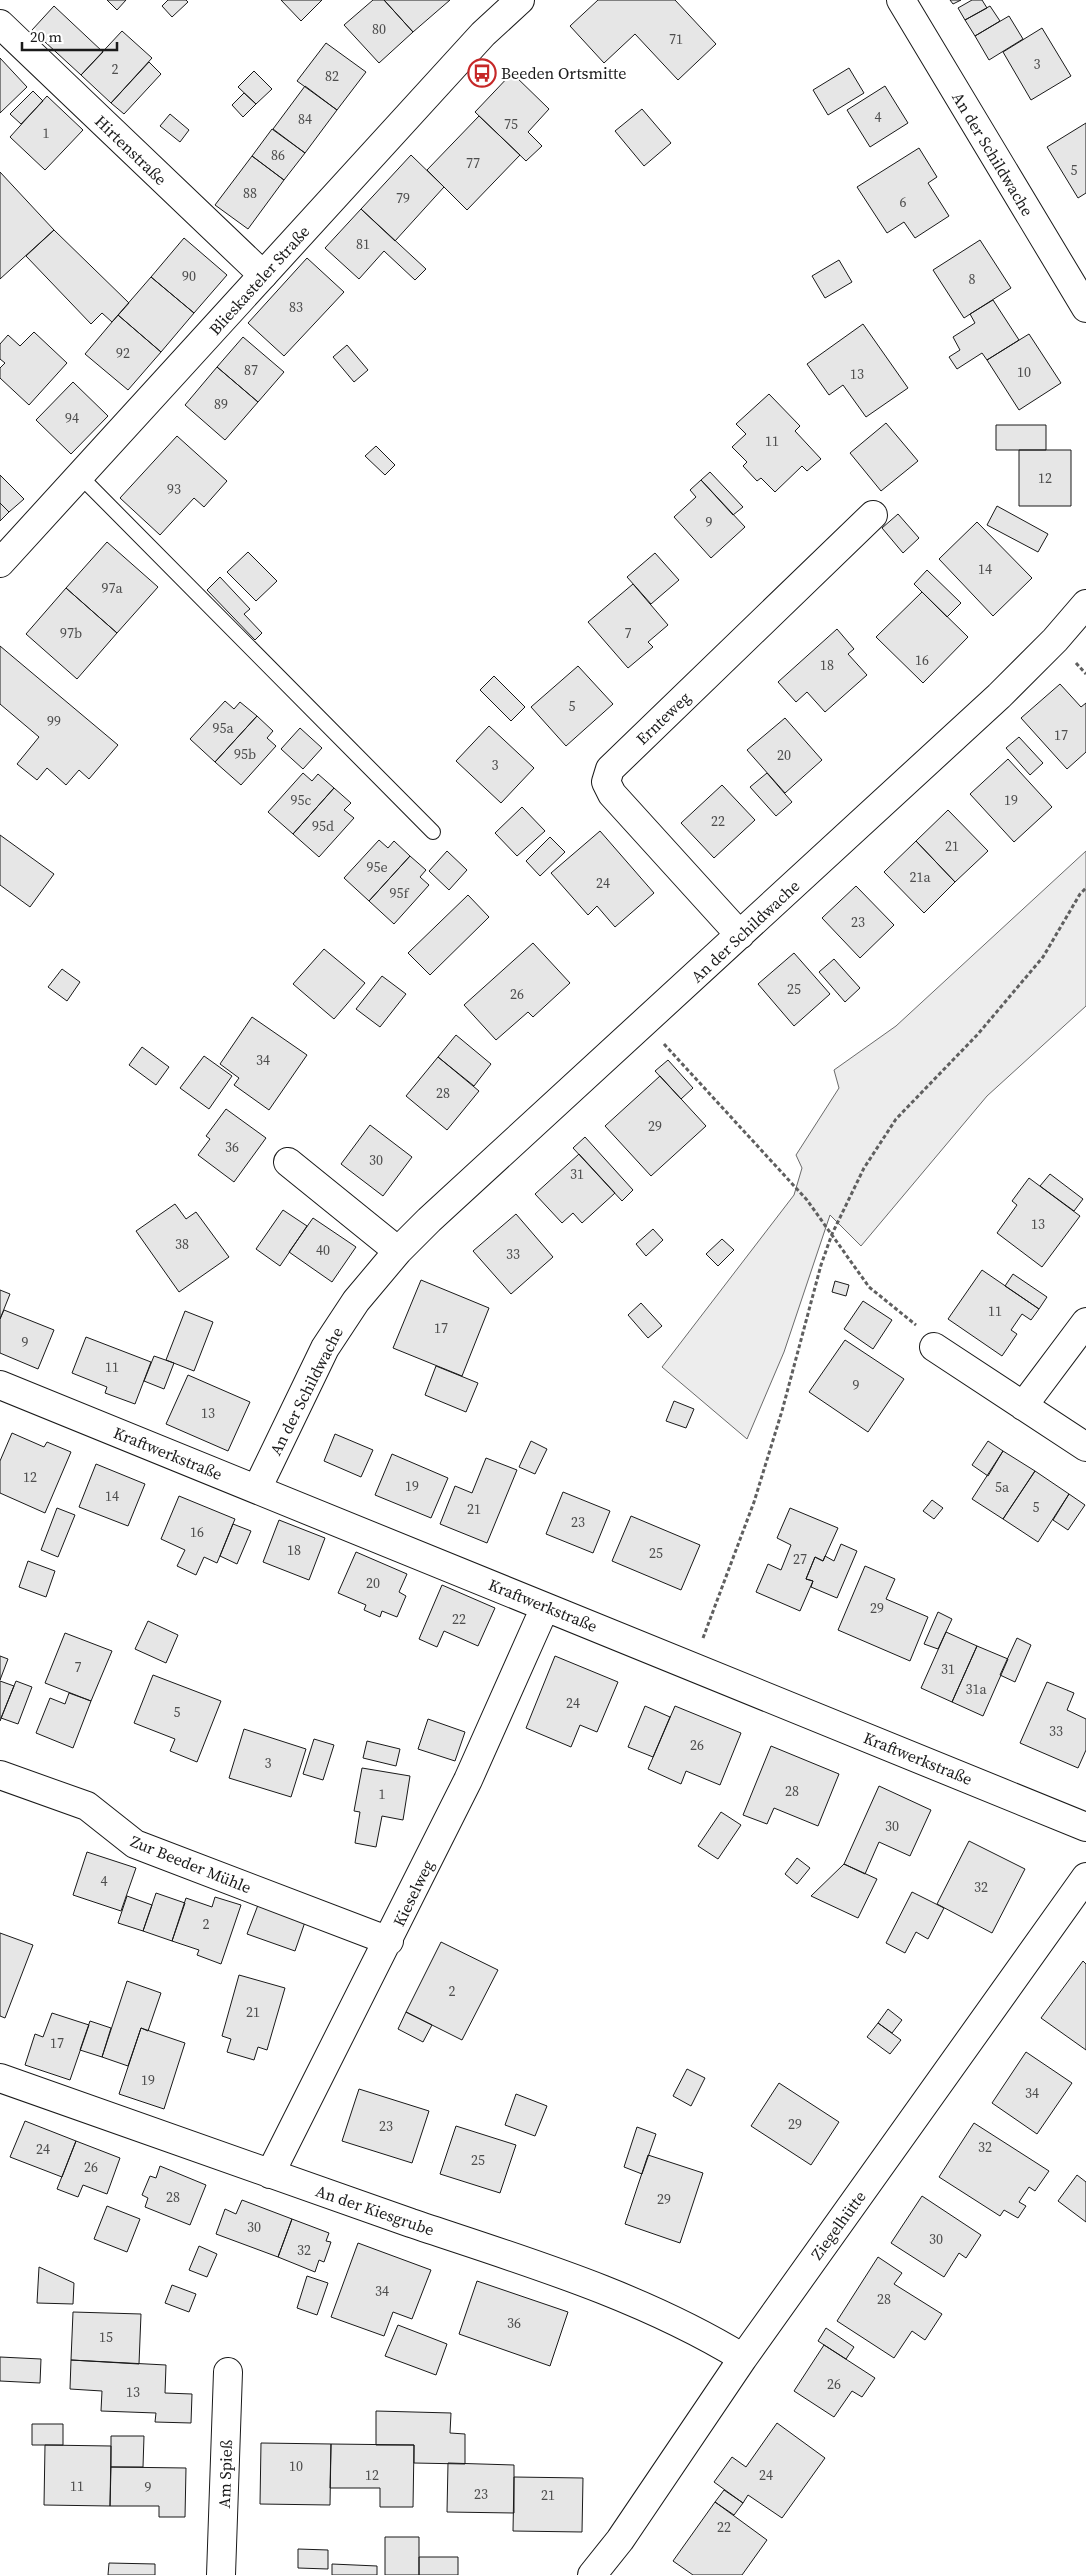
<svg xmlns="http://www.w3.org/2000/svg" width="1086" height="2575" font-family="'Source Serif 4',serif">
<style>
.built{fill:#ededed;stroke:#6a6a6a}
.building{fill:#e6e6e6;stroke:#1a1a1a}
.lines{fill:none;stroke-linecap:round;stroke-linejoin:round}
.service-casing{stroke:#1a1a1a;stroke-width:16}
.minor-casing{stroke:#1a1a1a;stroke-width:30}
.tertiary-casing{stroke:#1a1a1a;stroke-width:30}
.path{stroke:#5f5f5f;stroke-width:3;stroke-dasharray:4 2.5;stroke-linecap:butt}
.service{stroke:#fff;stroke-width:14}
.minor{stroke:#fff;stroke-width:28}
.tertiary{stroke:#fff;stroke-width:28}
.labels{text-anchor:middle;stroke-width:4;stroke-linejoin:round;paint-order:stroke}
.number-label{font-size:14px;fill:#4d4d4d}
.poi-label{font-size:16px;fill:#1a1a1a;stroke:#fff;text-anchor:start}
.street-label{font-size:16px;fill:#1a1a1a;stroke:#fff}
</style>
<rect width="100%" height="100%" fill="#fff"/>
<path class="built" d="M1086,851V1006L987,1096L861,1246L830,1215L784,1352L747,1439L662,1367L794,1195L802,1168L796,1155L839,1088L834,1070L896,1026Z"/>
<path class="building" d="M107,0H126L117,10Z
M168,0H186L188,2L172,17L162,6Z
M281,0H322L301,21Z
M373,0H384L413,32L379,63L344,25Z
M384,0H450L413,32Z
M598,0H675L716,44L678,80L635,34L604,63L570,26Z
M950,0H961L953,4Z
M972,0H982L987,8L965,20L958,8Z
M54,6L103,52L81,75L32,30Z
M990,6L1000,21L975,36L965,20Z
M1009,16L1023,39L989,60L975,36Z
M1042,28L1071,76L1031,100L1003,52Z
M122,31L152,58L111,103L81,75Z
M326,43L366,72L337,110L297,81Z
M0,58L27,87L0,113Z
M149,62L161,74L124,114L111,103Z
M849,68L864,93L828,115L813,90Z
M254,71L272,89L256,104L238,87Z
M512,73L549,109L528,132L542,146L526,161L475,112Z
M305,86L337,110L305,153L273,129Z
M885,86L908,123L870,147L847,110Z
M33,91L43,101L21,124L10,114Z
M244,93L256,104L243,117L232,105Z
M47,96L83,130L45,170L10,137Z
M642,109L671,143L644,166L615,131Z
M170,114L189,130L180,142L160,126Z
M479,116L520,155L467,210L427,170Z
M1086,123V193L1078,198L1047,147Z
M272,129L305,153L284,180L252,156Z
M919,148L937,177L928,183L949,216L915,238L904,222L887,233L857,187Z
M411,155L444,187L395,241L361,209Z
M252,156L284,180L248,229L215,205Z
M0,172L54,230L0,279Z
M361,209L426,269L415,280L384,251L359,279L325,248Z
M54,230L129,303L112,322L102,313L91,324L26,256Z
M184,238L227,275L194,313L151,277Z
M980,240L1011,288L964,318L933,270Z
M307,258L344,292L284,356L248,323Z
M839,260L852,282L825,298L812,276Z
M151,277L194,313L161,352L118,315Z
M993,300L1019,340L987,360L982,353L957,369L949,357L960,350L953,337L975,323L970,314Z
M118,315L161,352L128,390L85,354Z
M863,324L908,388L866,417L843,385L829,395L807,364Z
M34,332L67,363L29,405L0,378V368L5,363L0,359V344L8,335L20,346Z
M1029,334L1061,383L1019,410L987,360Z
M243,337L284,372L258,402L217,367Z
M347,345L368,370L354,382L333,357Z
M217,367L258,402L225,440L185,405Z
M73,382L108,416L71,454L36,420Z
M769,394L800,426L795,431L821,459L807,471L802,466L775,492L761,478L757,481L743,466L747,462L732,447L746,434L736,424Z
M886,423L918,461L881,491L850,453Z
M996,425H1046V450H996Z
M177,436L227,481L204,507L194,498L160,535L120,498Z
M376,446L395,465L385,475L365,456Z
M1019,450H1071V506H1019Z
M710,472L743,507L733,515L701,480Z
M0,475L24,499L9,512L0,503Z
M701,480L745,527L711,558L674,517L696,497L690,490Z
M0,503L9,512L0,521Z
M997,506L1048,534L1038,552L987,525Z
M898,514L919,538L903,553L882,528Z
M977,522L1032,578L993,616L939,559Z
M107,542L158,587L117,633L66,588Z
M248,552L277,581L256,601L227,572Z
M655,553L679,580L651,604L627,577Z
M927,570L961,603L947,617L914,584Z
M220,577L250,609L244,614L262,633L255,640L207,590Z
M633,584L668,625L648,642L653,647L628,668L588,622Z
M66,588L117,633L77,679L26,634Z
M922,592L968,637L923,683L876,637Z
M837,629L854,649L848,654L867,675L825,712L807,692L796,702L778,682Z
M0,646L118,745L89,779L79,770L66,785L47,768L37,780L17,764L39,737L0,704Z
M578,666L613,704L566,746L531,707Z
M494,676L525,707L511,721L480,690Z
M1060,684L1081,707L1086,703V752L1067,769L1021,718Z
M225,701L234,709L240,702L257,716L215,762L190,739Z
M257,716L273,731L267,738L276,746L241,785L215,762Z
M785,718L822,760L785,793L747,750Z
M489,726L534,768L501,803L456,761Z
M300,728L322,748L303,769L281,749Z
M1019,737L1043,763L1030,775L1006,748Z
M1008,759L1052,807L1014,842L970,794Z
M303,773L312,781L318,774L334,788L293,834L268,812Z
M767,773L792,802L776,816L750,787Z
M722,785L755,820L714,858L681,823Z
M334,788L351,803L344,810L354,818L319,857L293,834Z
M522,807L545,831L517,856L495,833Z
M948,810L988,851L955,882L916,841Z
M600,831L654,893L615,927L597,906L588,915L551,873Z
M0,835L54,874L30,907L0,885Z
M550,837L565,852L540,876L526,861Z
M379,840L388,848L394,841L410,856L369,901L344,878Z
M916,841L955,882L924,913L884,872Z
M447,851L467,870L449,890L429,871Z
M410,856L426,870L420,877L429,885L394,924L369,901Z
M856,886L894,925L860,958L822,918Z
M468,895L489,917L430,975L408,953Z
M533,943L570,983L533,1017L528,1012L496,1040L464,1005Z
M324,949L365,983L334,1019L293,984Z
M794,953L830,994L794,1026L758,984Z
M834,959L860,988L845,1002L819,972Z
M62,969L80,982L67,1001L48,987Z
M382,976L406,994L380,1027L356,1009Z
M252,1017L307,1055L269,1110L234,1085L239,1078L220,1064Z
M456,1035L491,1064L474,1086L438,1057Z
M142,1047L169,1067L156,1085L129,1065Z
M204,1056L232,1076L209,1109L180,1088Z
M438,1057L479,1091L447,1130L406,1096Z
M668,1060L693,1088L681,1099L655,1071Z
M660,1076L706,1126L651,1176L605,1126Z
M226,1109L266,1138L234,1182L198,1155L210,1139L206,1136Z
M370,1125L412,1157L383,1196L341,1164Z
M585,1137L633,1190L622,1201L573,1148Z
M579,1154L615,1193L582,1223L573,1213L562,1223L535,1194Z
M1050,1174L1083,1199L1074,1211L1040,1186Z
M1029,1178L1080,1216L1042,1267L997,1233L1017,1205L1012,1201Z
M175,1204L186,1219L196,1212L229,1257L179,1292L136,1231Z
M283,1210L307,1226L280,1266L256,1249Z
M516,1214L553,1257L511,1294L473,1251Z
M313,1218L356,1247L332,1282L289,1252Z
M653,1229L663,1240L646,1256L636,1244Z
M722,1239L734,1250L718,1266L706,1254Z
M982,1270L1039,1309L1031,1320L1022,1314L1011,1330L1017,1334L1002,1356L948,1319Z
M1013,1274L1047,1297L1039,1309L1005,1286Z
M421,1280L489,1308L462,1376L393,1348Z
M835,1281L849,1285L846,1296L832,1292Z
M0,1290L10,1294L0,1319Z
M863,1301L892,1320L873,1349L844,1329Z
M641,1303L662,1326L648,1338L628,1315Z
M4,1310L54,1330L38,1369L0,1353V1319Z
M185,1311L213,1322L194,1371L166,1360Z
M86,1337L151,1362L135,1404L105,1393L107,1387L72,1373Z
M845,1340L904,1379L868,1432L809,1392Z
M154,1356L174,1363L164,1389L144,1381Z
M436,1366L478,1383L466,1412L425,1395Z
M188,1375L250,1402L228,1451L166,1424Z
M674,1401L694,1409L686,1428L666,1421Z
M12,1433L44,1447L47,1442L71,1452L45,1513L0,1493V1461Z
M335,1434L373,1450L361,1477L324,1461Z
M531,1441L547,1449L535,1474L519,1467Z
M988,1441L1003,1451L988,1476L972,1465Z
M1003,1451L1035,1471L1003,1519L972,1499Z
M392,1454L448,1478L431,1518L375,1495Z
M486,1458L517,1470L487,1543L440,1524L455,1486L472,1493Z
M96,1464L145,1484L128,1526L79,1507Z
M1035,1471L1069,1494L1038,1542L1003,1519Z
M563,1492L610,1511L593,1553L546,1534Z
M1069,1494L1085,1505L1068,1530L1053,1520Z
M179,1496L235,1519L217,1563L204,1557L196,1575L177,1566L185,1550L161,1539Z
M932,1500L943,1508L934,1519L923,1511Z
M57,1508L75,1515L58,1557L41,1550Z
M790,1508L838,1528L823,1561L815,1557L806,1579L813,1581L800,1611L756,1592L768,1564L781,1570L791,1545L777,1538Z
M631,1516L700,1545L681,1590L612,1561Z
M279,1520L325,1538L309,1580L263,1562Z
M233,1524L251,1531L237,1564L220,1556Z
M841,1544L857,1551L837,1598L811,1587L813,1581L806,1579L815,1557L823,1561L825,1556L834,1561Z
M356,1552L407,1574L399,1592L406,1596L397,1617L382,1611L380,1617L364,1610L366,1605L338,1593Z
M28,1561L55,1571L46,1597L19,1587Z
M865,1566L895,1579L886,1599L928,1617L910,1661L838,1630Z
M442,1585L495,1608L478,1646L444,1631L437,1647L419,1639Z
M938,1612L952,1619L938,1649L924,1644Z
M148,1621L178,1635L166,1663L135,1649Z
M946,1632L977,1646L952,1702L921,1688Z
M65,1633L112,1651L91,1701L45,1683Z
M1017,1638L1031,1645L1015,1682L1000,1675Z
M977,1646L1008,1659L983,1716L952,1702Z
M0,1656L8,1659L0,1680Z
M555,1656L618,1682L597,1732L580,1725L571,1747L526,1728Z
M153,1675L221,1701L197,1762L170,1751L175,1739L134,1723Z
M0,1681L14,1686L0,1721Z
M16,1681L32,1687L18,1724L1,1718Z
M1047,1682L1074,1693L1067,1710L1086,1719V1750L1078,1768L1020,1743Z
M69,1693L91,1701L73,1748L36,1733L50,1698L65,1704Z
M645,1706L670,1717L653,1757L628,1747Z
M675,1706L741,1733L720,1785L686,1771L681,1784L648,1769Z
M428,1719L465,1732L455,1761L418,1749Z
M244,1729L306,1749L291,1797L229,1778Z
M314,1739L334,1745L323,1780L303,1774Z
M367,1741L400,1749L396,1766L363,1758Z
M771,1746L839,1774L818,1826L774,1808L767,1824L743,1815Z
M362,1768L410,1776L403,1820L382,1816L376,1847L355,1843L360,1812L354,1811Z
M879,1786L931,1810L910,1856L879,1842L865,1874L844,1864Z
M721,1812L741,1825L718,1859L698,1846Z
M969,1841L1025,1869L992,1933L937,1904Z
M87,1852L136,1868L121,1911L73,1895Z
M797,1858L810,1868L797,1884L785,1874Z
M844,1864L877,1879L858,1918L811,1896Z
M912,1892L944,1908L928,1939L916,1932L905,1953L886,1943Z
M156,1893L185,1903L172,1941L143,1931Z
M127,1896L152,1905L143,1931L118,1923Z
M215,1897L241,1905L221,1964L197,1955L199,1950L172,1941L186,1898L212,1907Z
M258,1905L305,1922L295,1951L247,1934Z
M0,1933L33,1945L5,2018L0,2016Z
M441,1942L498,1970L462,2040L406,2012Z
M1083,1961L1086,1964V2050L1041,2018Z
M239,1975L285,1988L267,2050L258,2047L254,2060L227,2052L231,2039L222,2036Z
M127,1981L161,1993L148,2031L141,2028L128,2066L102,2057Z
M888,2009L902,2020L892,2033L878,2023Z
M406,2012L432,2025L423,2042L398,2029Z
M52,2013L89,2025L70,2080L25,2065L35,2034L43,2037Z
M90,2021L111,2028L102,2057L80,2050Z
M878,2023L901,2040L890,2054L867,2037Z
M141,2028L185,2043L164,2109L119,2094Z
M1026,2052L1072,2083L1037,2134L992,2103Z
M687,2069L705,2078L691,2106L673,2096Z
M779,2083L839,2122L811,2165L751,2126Z
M359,2089L429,2111L412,2163L342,2141Z
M516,2094L547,2106L535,2136L505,2125Z
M25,2121L76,2141L62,2177L10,2157Z
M974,2123L1049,2171L1035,2191L1029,2187L1019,2202L1026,2206L1018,2218L1004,2210L1000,2216L939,2177Z
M456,2126L516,2145L500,2193L440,2174Z
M637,2127L656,2134L642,2174L624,2167Z
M76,2141L120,2158L107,2194L83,2185L78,2197L57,2189Z
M648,2155L703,2173L680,2243L625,2224Z
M160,2166L206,2185L190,2225L145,2207L148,2198L142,2195L150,2176L156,2178Z
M1077,2175L1086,2182V2222L1058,2201Z
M922,2196L981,2235L966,2258L959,2253L944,2277L891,2243Z
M242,2200L292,2219L278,2257L216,2234L225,2209L236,2214Z
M107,2206L140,2219L127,2252L94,2239Z
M292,2219L329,2233L326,2241L331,2242L324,2262L319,2260L315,2272L278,2257Z
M358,2243L431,2270L412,2319L393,2312L384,2336L331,2317Z
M199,2246L217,2254L207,2277L189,2270Z
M878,2257L902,2273L894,2284L942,2314L925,2340L912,2331L894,2358L837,2321Z
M39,2267L74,2283L73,2304L37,2303Z
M307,2276L328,2283L317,2315L297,2308Z
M477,2281L568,2312L550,2366L459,2334Z
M172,2285L196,2294L189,2312L165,2303Z
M73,2312L141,2314L139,2364L71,2360Z
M398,2325L447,2344L436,2375L385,2356Z
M826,2328L854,2347L846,2359L818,2341Z
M824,2345L875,2378L862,2397L852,2391L834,2417L794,2391Z
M0,2357L41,2359L40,2383L0,2381Z
M71,2360L166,2365L165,2393L192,2394L191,2423L155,2422L156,2413L101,2411L102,2391L70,2389Z
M376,2411L451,2413L450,2433L465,2434V2464L414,2463V2445H376Z
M777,2423L825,2458L782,2518L748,2495L743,2503L714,2482L732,2457L746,2467Z
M32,2424H63V2445H32Z
M111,2436H144L143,2467H111Z
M261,2443L331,2444L330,2505L260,2504Z
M331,2444L414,2445L413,2507H380V2488H330Z
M45,2445L111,2446L110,2506L44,2505Z
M448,2463L514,2465V2513L447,2512Z
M111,2467L186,2468L185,2517H159V2506H110Z
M514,2477L583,2478L582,2532L513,2531Z
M724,2490L743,2503L734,2515L715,2502Z
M715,2502L767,2540L742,2575H693L673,2561Z
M385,2537H419V2575H385Z
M298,2549L328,2550V2569L298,2568Z
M419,2557H458V2575H419Z
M109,2563L155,2564V2575H108Z
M332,2564L377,2566V2575H332Z"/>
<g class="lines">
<g class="service-casing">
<path id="service" d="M81,477L433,832"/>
</g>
<g class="minor-casing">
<path id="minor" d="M901,0L1086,308
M0,24L263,275
M740,935L612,794L606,782L610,769L873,515
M288,1162L398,1251
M934,1347L1086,1447
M0,1385L1086,1827
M1023,1406L1086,1322
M257,1489L325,1348L356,1301L398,1251L429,1220L999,696L1055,640L1086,604
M0,1775L87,1806L135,1844L389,1941
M0,2078C137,2127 274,2175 411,2223C524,2261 640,2295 743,2358
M270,2174L468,1780L545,1607
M221,2575L228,2372
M592,2575L620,2540L743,2358L1086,1877"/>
</g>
<g class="tertiary-casing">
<path id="tertiary" d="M0,563L483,34L520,0"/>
</g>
<path class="path" d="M1076,663L1086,674
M664,1044L807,1200L869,1287L916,1325
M703,1638L754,1502L782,1411L821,1265L832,1234L864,1168L896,1119L978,1034L1043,957L1080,894L1086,888"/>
<use href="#service" class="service"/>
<use href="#minor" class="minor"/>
<use href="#tertiary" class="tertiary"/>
</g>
<defs>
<g id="bus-ring" transform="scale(1.4375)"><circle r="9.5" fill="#fff" stroke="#c62828" stroke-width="1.5"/><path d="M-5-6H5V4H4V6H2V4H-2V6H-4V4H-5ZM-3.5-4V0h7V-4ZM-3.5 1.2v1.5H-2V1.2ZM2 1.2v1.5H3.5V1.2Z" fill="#c62828"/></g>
</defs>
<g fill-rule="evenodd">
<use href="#bus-ring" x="482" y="73"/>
</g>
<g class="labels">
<g class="number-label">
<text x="379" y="34">80</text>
<text x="676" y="44">71</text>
<text x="1037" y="69">3</text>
<text x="115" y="74">2</text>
<text x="332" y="81">82</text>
<text x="878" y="122">4</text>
<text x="305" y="124">84</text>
<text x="511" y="129">75</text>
<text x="46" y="138">1</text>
<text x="278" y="160">86</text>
<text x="473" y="168">77</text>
<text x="1074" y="175">5</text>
<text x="250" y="198">88</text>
<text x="403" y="203">79</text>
<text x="903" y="207">6</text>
<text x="363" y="249">81</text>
<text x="189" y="281">90</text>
<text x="972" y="284">8</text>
<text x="296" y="312">83</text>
<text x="123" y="358">92</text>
<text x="251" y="375">87</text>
<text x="1024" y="377">10</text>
<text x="857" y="379">13</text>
<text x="221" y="409">89</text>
<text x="72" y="423">94</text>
<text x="772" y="446">11</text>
<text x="1045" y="483">12</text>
<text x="174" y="494">93</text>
<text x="709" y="527">9</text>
<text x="985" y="574">14</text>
<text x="112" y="593">97a</text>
<text x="71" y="638">97b</text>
<text x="628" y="638">7</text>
<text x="922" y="665">16</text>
<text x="827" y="670">18</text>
<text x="572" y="711">5</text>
<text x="54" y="726">99</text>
<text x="223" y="733">95a</text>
<text x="1061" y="740">17</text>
<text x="245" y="759">95b</text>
<text x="784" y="760">20</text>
<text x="495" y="770">3</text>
<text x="301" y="805">95c</text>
<text x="1011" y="805">19</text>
<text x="718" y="826">22</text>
<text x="323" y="831">95d</text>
<text x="952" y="851">21</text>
<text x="377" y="872">95e</text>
<text x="920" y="882">21a</text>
<text x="603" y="888">24</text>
<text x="399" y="898">95f</text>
<text x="858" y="927">23</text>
<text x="794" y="994">25</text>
<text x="517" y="999">26</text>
<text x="263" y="1065">34</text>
<text x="443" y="1098">28</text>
<text x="655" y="1131">29</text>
<text x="232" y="1152">36</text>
<text x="376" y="1165">30</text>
<text x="577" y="1179">31</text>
<text x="1038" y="1229">13</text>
<text x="182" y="1249">38</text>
<text x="323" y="1255">40</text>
<text x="513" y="1259">33</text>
<text x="995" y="1316">11</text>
<text x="441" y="1333">17</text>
<text x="25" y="1347">9</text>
<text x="112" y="1372">11</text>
<text x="856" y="1390">9</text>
<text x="208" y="1418">13</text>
<text x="30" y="1482">12</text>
<text x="412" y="1491">19</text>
<text x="1002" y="1492">5a</text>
<text x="112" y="1501">14</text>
<text x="1036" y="1512">5</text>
<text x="474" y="1514">21</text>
<text x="578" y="1527">23</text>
<text x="197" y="1537">16</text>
<text x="294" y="1555">18</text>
<text x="656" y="1558">25</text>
<text x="800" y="1564">27</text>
<text x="373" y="1588">20</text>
<text x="877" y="1613">29</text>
<text x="459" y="1624">22</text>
<text x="78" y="1672">7</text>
<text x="948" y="1674">31</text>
<text x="976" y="1694">31a</text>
<text x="573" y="1708">24</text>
<text x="177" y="1717">5</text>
<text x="1056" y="1736">33</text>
<text x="697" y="1750">26</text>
<text x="268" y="1768">3</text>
<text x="792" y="1796">28</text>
<text x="382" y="1799">1</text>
<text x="892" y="1831">30</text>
<text x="104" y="1886">4</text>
<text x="981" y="1892">32</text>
<text x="206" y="1929">2</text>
<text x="452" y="1996">2</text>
<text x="253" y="2017">21</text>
<text x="57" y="2048">17</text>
<text x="148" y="2085">19</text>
<text x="1032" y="2098">34</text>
<text x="795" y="2129">29</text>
<text x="386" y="2131">23</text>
<text x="985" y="2152">32</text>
<text x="43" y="2154">24</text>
<text x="478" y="2165">25</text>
<text x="91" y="2172">26</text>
<text x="173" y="2202">28</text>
<text x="664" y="2204">29</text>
<text x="254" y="2232">30</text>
<text x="936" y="2244">30</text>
<text x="304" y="2255">32</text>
<text x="382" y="2296">34</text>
<text x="884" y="2304">28</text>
<text x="514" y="2328">36</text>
<text x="106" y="2342">15</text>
<text x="834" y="2389">26</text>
<text x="133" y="2397">13</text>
<text x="296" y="2471">10</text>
<text x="372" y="2480">12</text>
<text x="766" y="2480">24</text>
<text x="77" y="2491">11</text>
<text x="148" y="2492">9</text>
<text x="481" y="2499">23</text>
<text x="548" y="2500">21</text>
<text x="724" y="2532">22</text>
</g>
<g class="poi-label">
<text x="501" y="79">Beeden Ortsmitte</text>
</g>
<g class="street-label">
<text transform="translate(131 150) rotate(44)" y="6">Hirtenstraße</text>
<text transform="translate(993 154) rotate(59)" y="6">An der Schildwache</text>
<text transform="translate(259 280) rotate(-48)" y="6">Blieskasteler Straße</text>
<text transform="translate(663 718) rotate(-44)" y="6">Ernteweg</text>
<text transform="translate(745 931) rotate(-43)" y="6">An der Schildwache</text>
<text transform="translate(306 1391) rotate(-63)" y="6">An der Schildwache</text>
<text transform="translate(168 1453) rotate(22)" y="6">Kraftwerkstraße</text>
<text transform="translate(543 1605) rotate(22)" y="6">Kraftwerkstraße</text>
<text transform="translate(918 1758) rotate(22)" y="6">Kraftwerkstraße</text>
<text transform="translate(191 1864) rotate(22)" y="6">Zur Beeder Mühle</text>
<text transform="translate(413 1893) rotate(-64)" y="6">Kieselweg</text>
<text transform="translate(375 2210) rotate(19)" y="6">An der Kiesgrube</text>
<text transform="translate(838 2225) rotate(-54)" y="6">Ziegelhütte</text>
<text transform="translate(225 2474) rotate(-88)" y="6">Am Spieß</text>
</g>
</g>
<path d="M22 42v8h95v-8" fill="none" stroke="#1a1a1a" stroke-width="2.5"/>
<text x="30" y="42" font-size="15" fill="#1a1a1a" stroke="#ffffff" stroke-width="4" paint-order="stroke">20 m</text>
</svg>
